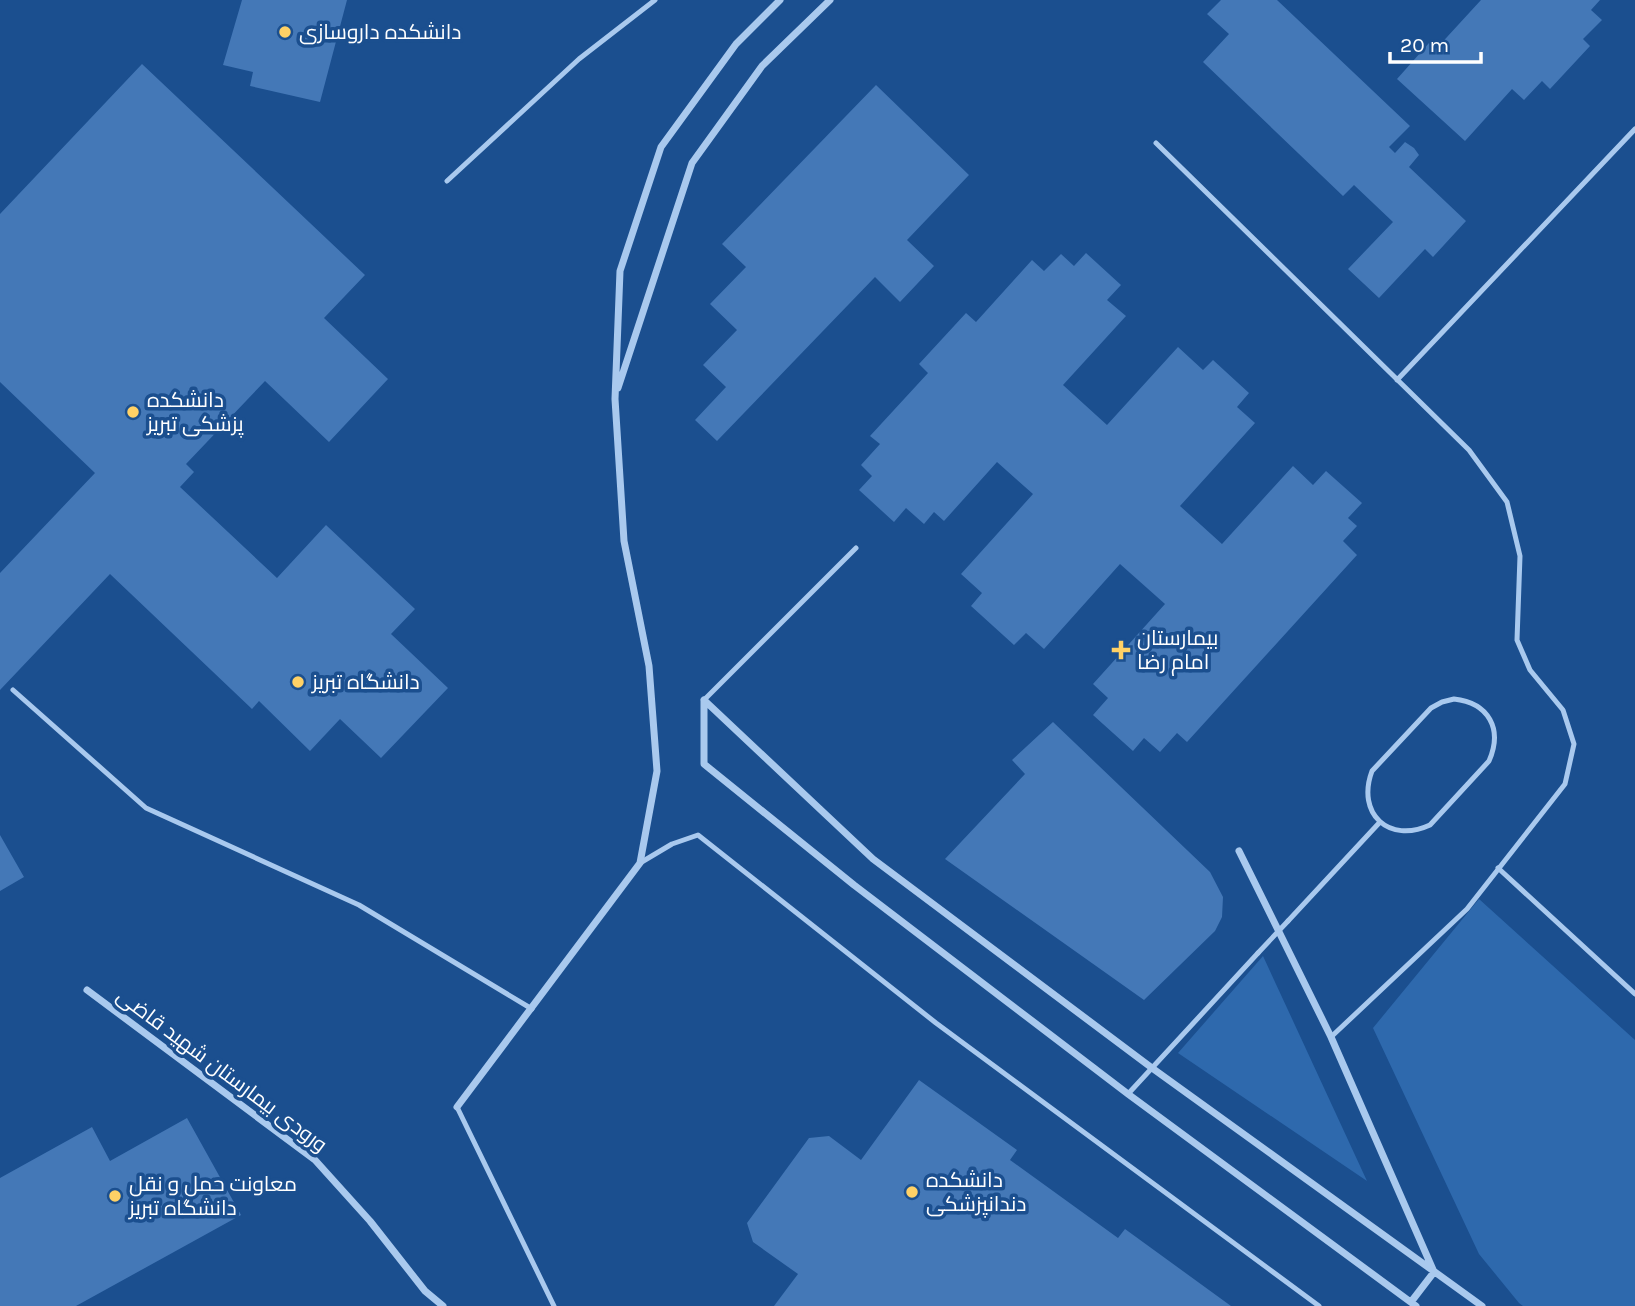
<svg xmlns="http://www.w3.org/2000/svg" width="1635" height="1306" font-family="Karla,Cairo,sans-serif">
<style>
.green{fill:#2e69ad}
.building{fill:#4478b7}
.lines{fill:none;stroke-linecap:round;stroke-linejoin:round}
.lane{stroke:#a9c9ee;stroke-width:5}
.street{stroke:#a9c9ee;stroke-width:7}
.lane-bridge{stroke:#a9c9ee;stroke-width:5}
.poi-dot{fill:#ffd166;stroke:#1b4f8f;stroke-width:2.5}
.labels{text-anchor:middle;stroke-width:7;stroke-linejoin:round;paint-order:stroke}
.poi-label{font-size:21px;fill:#fff;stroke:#1b4f8f;text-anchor:start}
.street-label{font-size:21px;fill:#fff;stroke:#1b4f8f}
</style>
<rect width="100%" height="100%" fill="#1b4f8f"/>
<path class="green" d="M1479,899L1635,1040V1306H1523L1519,1303L1479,1254L1373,1028Z
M1263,956L1367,1181L1178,1053Z"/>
<path class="building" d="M242,0H347L320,102L250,86L253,72L223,65Z
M1221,0H1277L1410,126L1389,147L1395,153L1405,142L1414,148L1419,155L1409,167L1466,221L1433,257L1425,249L1379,298L1348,269L1393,222L1354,185L1343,196L1203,62L1229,34L1207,14Z
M1481,0H1600L1591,10L1602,20L1583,39L1590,46L1550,89L1542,81L1524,100L1512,89L1465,141L1397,79L1429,43L1436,49Z
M142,64L365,275L324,318L388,379L329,442L265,381L186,464L194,472L180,487L277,578L326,525L415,609L391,634L448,688L381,758L340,719L310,751L259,701L252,709L110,574L0,690V573L95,473L0,382V214Z
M876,85L969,175L907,240L934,266L900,302L875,277L717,441L695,420L726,387L703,365L737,330L710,304L746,267L722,244Z
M1086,253L1121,285L1107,300L1126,316L1063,385L1107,425L1178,347L1203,370L1213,360L1249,393L1237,407L1255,423L1180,506L1222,544L1293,466L1313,485L1326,471L1362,503L1348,518L1357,526L1343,541L1357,555L1187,742L1177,733L1160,752L1144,738L1133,751L1093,715L1108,698L1093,684L1165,604L1120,564L1044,649L1026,633L1014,645L971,606L982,593L961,574L1033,494L997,462L944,521L934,512L924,524L906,508L894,522L859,490L872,476L861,465L880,444L870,436L928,373L919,364L966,313L976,322L1032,260L1044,271L1061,254L1074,266Z
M1053,722L1210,872L1223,897L1222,917L1215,931L1144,1000L945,859L1025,774L1012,760Z
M0,835L24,877L0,891Z
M919,1080L1017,1150L1010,1160L1118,1238L1125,1229L1231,1306H774L798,1274L753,1242L747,1223L809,1138L829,1136L861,1160Z
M187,1118L241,1215L76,1306H0V1178L92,1127L110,1161Z"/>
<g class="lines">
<path class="lane" d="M1156,143L1469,450L1507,502L1520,556L1517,640L1530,670L1563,710L1574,744L1565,784L1467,909L1331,1037
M447,181L579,59L655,0
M1397,380L1635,129
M13,690L146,808L359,905L532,1009
M1454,699C1489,703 1503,729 1489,761L1430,825C1389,844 1356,814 1372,771L1431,708L1442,702Z
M704,700L856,548
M640,863L672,844L698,835L936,1023L1319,1306
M1498,868L1635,994
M1288,921L1380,822
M1128,1094L1258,953
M457,1107L554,1306"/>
<path class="street" d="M618,388L692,163L762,66L830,0
M704,700L873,859L1152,1068L1482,1306
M704,700V764L854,885L1128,1094L1416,1306
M1239,851L1331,1037L1434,1272L1411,1302
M87,990L315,1160L370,1221L425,1291L443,1306
M457,1107L640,863L657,771L649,666L624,541L615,399L620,271L661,147L736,44L780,0"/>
<path class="lane-bridge" d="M1258,953L1288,921"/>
</g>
<g class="poi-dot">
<circle cx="285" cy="32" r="7"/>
<circle cx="133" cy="412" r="7"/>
<path d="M1117.5 639.5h7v7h7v7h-7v7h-7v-7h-7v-7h7z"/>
<circle cx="298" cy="682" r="7"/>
<circle cx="912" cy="1192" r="7"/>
<circle cx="115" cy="1196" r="7"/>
</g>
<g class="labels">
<g class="poi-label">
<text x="299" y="39">دانشکده داروسازی</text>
<text x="147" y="407">دانشکده<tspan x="147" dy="24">پزشکی تبریز</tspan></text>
<text x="1137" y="645">بیمارستان<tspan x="1137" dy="24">امام رضا</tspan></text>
<text x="312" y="689">دانشگاه تبریز</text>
<text x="926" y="1187">دانشکده<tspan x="926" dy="24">دندانپزشکی</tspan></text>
<text x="129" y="1191">معاونت حمل و نقل<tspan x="129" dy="24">دانشگاه تبریز</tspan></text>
</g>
<g class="street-label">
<text transform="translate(222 1070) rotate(37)" y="7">ورودی بیمارستان شهید قاضی</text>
</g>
</g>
<path d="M1390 52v10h91v-10" fill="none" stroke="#ffffff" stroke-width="3.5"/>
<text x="1400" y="52" font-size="21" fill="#ffffff" stroke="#1b4f8f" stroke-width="5" paint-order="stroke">20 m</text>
</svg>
